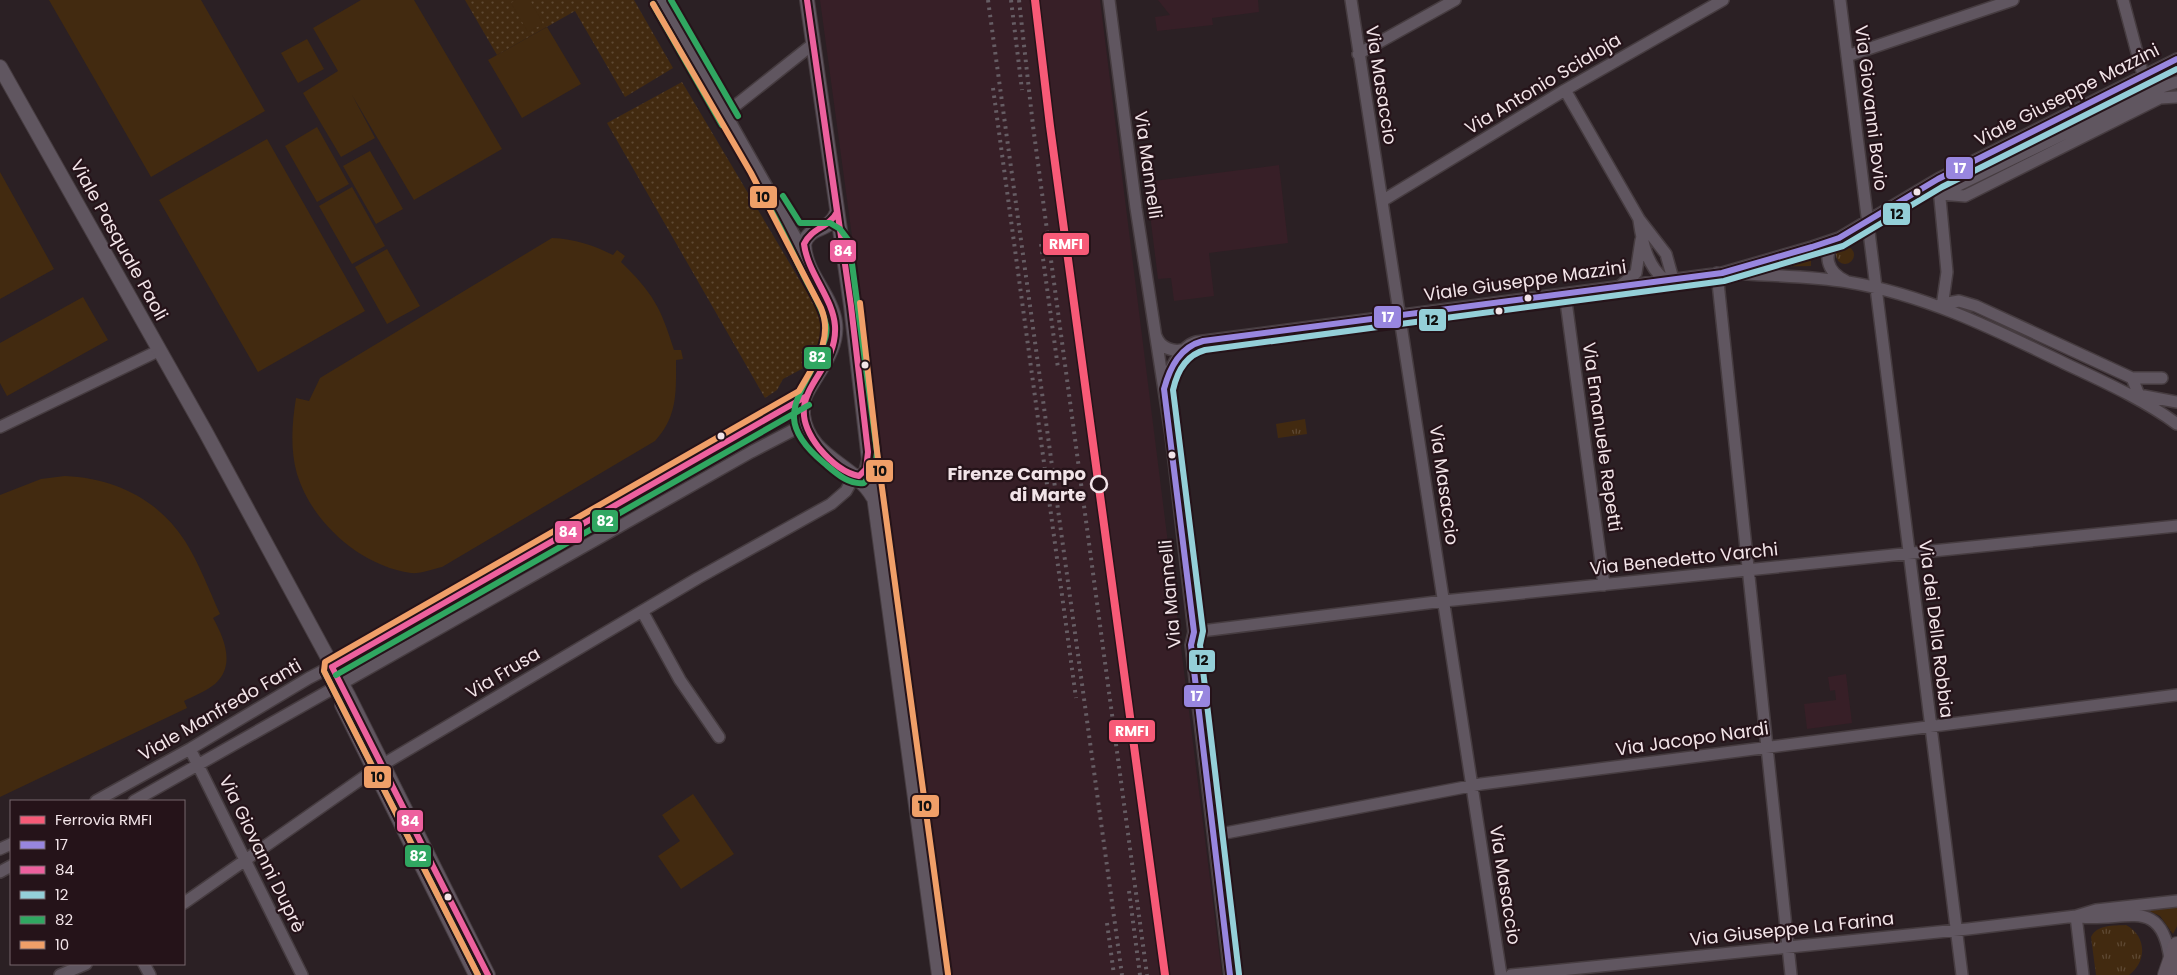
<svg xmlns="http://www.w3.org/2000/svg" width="2177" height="975" font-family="Poppins,sans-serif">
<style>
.built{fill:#371f27}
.grass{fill:url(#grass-tufts)}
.park{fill:url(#park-dots)}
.garden{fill:#422a10}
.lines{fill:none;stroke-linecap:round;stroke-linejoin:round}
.minor-casing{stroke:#463c40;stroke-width:14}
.tertiary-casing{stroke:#463c40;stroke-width:16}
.primary-casing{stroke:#463c40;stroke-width:20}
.minor{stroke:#605660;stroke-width:11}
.tertiary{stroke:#605660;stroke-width:14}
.primary{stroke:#625660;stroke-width:18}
.rail{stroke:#665d64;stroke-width:4;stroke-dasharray:2.5 5;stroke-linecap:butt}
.bus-1-casing{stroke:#251319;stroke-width:10}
.bus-2-casing{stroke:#251319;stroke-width:10}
.bus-3-casing{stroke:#251319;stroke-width:10}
.bus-4-casing{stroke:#251319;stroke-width:10}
.bus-5-casing{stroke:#251319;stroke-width:10}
.bus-1{stroke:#9886df;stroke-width:6}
.bus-2{stroke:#ed609e;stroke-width:6}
.bus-3{stroke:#94cfd8;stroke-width:6}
.bus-4{stroke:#30a761;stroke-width:6}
.bus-5{stroke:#f09f68;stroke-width:6}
.rail-1-casing{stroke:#251319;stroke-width:11}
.rail-1{stroke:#f75a77;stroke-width:8}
.bus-dot{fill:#f2e4e8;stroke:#251319;stroke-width:2}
.stop-dot{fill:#251319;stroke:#f2e4e8;stroke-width:2.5}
.labels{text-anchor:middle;stroke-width:4.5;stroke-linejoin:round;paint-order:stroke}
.street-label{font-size:18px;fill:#f2e4e8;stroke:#251319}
.stop-label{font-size:18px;font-weight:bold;fill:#f2e4e8;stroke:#251319;text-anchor:end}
.line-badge{stroke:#251319;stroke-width:2}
.badge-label{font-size:14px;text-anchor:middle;font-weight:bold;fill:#fff}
.pale-badge-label{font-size:14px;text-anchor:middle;font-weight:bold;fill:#111}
</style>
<defs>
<pattern id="grass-tufts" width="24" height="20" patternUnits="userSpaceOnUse" patternTransform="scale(1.25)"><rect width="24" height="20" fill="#422a10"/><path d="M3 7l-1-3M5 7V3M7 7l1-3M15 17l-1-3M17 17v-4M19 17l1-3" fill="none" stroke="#5e4933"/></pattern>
<pattern id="park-dots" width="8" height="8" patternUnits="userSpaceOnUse" patternTransform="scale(1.25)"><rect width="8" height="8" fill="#422a10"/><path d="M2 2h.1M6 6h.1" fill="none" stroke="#5e4933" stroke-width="1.8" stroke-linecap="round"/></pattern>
</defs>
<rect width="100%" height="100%" fill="#2b2024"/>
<path class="built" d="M820,0H1100L1222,975H951L932,827L925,828L918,769H922L887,495Z
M1158,0H1258L1259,12L1212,18L1213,25L1157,31L1155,17L1170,15Z
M1279,165L1288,243L1209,253L1214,296L1174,301L1171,278L1158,279L1146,182Z
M1846,674L1852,723L1807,729L1804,704L1836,700L1835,690L1830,691L1828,677Z"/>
<path class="grass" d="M1836 255a9 9 0 1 1 18 0a9 9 0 1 1-18 0Z
M1811,253V266L1752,267Z
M1305,419L1307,434L1278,438L1276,424Z
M2177,906V926L2173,934L2160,916L2147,910Z
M2126,925C2147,936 2147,962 2129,975H2096L2091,937C2097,924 2114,926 2126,925Z"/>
<path class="park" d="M465,0H634L673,68L625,97L575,11L497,55Z
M682,82L818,311L823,329L811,364L783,379L777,390L765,398L607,123Z"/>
<path class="garden" d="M49,0H201L265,111L151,177Z
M361,0H414L502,149L414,200L352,95L375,138L341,157L303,93L338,71L313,28Z
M516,0H530L543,24L528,32L511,3Z
M547,27L581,84L522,118L488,60Z
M307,39L324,69L298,83L281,53Z
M317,127L349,184L317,202L285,146Z
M267,139L365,311L258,372L159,200Z
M370,151L403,209L376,224L343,166Z
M0,172L54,269L0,299Z
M352,187L385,246L352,264L319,206Z
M552,238C575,239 593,245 613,255L617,250L625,256L621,262C653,293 661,308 674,350H681L683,359L676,360C676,391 678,416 655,441L442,567C433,569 420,574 411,573C361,566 312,523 297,474C290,449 292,423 296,398L309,401L320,378Z
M387,249L420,306L387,324L355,267Z
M83,297L108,340L7,396L0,383V343Z
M65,476C114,478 158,499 185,541C199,563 209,590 220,614L213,618C224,638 236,665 215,684C206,691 194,696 184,701L187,708L0,797V495L41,479Z
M693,794L734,854L681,889L658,856L680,841L662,815Z"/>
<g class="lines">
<g class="minor-casing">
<path id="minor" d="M661,0L805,254
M1109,0L1136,208L1171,435L1194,632L1191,645L1230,975
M1351,0L1501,975
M1840,0L1962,975
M2123,0L2143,75
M1358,54L1455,0
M1847,56L2013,0
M1565,90L1639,219L1666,254L1673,279
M726,113L813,44
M1939,188L1947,272L1942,307
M1940,194L2159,88L2177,82
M1940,194L1965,196L2160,98L2177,97
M1382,201L1565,90L1723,0
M1639,220C1642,242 1647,266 1665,280
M1838,239C1821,254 1827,272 1846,281
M1717,273L1791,975
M1731,273C1770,276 1810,276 1848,282C1926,295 1994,329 2064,363C2102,381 2143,399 2177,424
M1620,286L1636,273L1641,240
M1565,294L1604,585
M1942,307L1948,303L1959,301L1976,306L2132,378L2139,395
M1156,336C1160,348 1174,353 1185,349
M2132,378H2162
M1164,389C1167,374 1179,347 1196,342L1722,273L1812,247L1839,238L1938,179L2177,59
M2139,395L2177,402
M0,427L160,350
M642,611L680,680L719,737
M1194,632L1444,601L2177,526
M190,749L302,975
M382,765L698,578L831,504L846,491L855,475H861L865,471L868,459
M96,801L190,749L309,678L379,642L805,397
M134,801L751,452L805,424
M1215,835L1481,784L2177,695
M0,849L11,844
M0,872L11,866
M184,903L374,770
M2076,916L2083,975
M2080,917C2126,922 2162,895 2170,960
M144,964L150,975
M60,975L86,964
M1511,975L1968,929L2076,916L2096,910L2177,901"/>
</g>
<g class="tertiary-casing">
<path id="tertiary" d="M807,0L851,306L868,452L939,975
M0,67L205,431L348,695L488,975
M837,212C829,234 810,224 804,244C805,274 831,294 835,322C839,350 816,373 805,396C803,402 803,408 803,415C808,457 854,464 873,497
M342,705L476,975"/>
</g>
<g class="primary-casing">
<path id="primary" d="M2167,975L2177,946"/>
</g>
<use href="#minor" class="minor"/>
<use href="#tertiary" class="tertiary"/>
<use href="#primary" class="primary"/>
<path class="rail" d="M988,0L1122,975
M1011,0L1022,90
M1019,0L1033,126L1147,975
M993,88L1076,698
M1041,244L1058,368
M1129,891L1140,975
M1107,923L1114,975"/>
<g class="bus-1-casing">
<path id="bus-1" d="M1230,975L1191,645L1194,632L1164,389C1170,367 1180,347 1203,341L1722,273L1812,247L1839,238L1938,179L2177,59"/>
</g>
<g class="bus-2-casing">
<path id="bus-2" d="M807,0L851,306L868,452L866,469L859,476C843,473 829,460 819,448C776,393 838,377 835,326C833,298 808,274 804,244C811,228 829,228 837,212Z
M807,0L823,112
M332,667L805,397
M332,667L488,975"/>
</g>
<g class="bus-3-casing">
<path id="bus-3" d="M1239,974L1200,645L1203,631L1173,390C1177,372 1186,355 1205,350L1724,281L1843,246L1942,187L2177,69"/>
</g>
<g class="bus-4-casing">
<path id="bus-4" d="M671,0L738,116
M653,4L722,125
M768,205C782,229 793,254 806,280C813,294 823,308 826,325C828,334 824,342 821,350C800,399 771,419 824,463C836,473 848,485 864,483L875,469L877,452L849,241L840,229L830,223H800L783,196
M324,671L478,975
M336,675L809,405"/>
</g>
<g class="bus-5-casing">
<path id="bus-5" d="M860,303L877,451L948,974
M478,975L324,671L325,662L799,391C814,364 834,339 821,308L751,173L653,4"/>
</g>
<use href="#bus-1" class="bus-1"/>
<use href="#bus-2" class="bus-2"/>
<use href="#bus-3" class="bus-3"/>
<use href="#bus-4" class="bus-4"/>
<use href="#bus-5" class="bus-5"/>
<g class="rail-1-casing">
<path id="rail-1" d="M1035,0L1050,126L1165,975"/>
</g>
<use href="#rail-1" class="rail-1"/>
</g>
<g class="bus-dot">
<circle cx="1917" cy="192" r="4.5"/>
<circle cx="1528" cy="298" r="4.5"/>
<circle cx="1499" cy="311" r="4.5"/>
<circle cx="865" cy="365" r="4.5"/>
<circle cx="721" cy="436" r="4.5"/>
<circle cx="1172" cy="455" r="4.5"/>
<circle cx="448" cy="897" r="4.5"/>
</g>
<circle class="stop-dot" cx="1099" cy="484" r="8"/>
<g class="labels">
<g class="street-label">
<text transform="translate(1543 84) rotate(-31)" y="6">Via Antonio Scialoja</text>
<text transform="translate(1381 85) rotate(81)" y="6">Via Masaccio</text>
<text transform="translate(2067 95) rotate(-27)" y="6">Viale Giuseppe Mazzini</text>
<text transform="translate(1871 108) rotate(83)" y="6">Via Giovanni Bovio</text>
<text transform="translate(1148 165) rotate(82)" y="6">Via Mannelli</text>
<text transform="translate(119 240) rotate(61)" y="6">Viale Pasquale Paoli</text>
<text transform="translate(1525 281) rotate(-8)" y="6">Viale Giuseppe Mazzini</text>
<text transform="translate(1602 437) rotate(82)" y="6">Via Emanuele Repetti</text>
<text transform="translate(1444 485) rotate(82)" y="6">Via Masaccio</text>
<text transform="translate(1684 559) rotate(-6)" y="6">Via Benedetto Varchi</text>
<text transform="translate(1170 594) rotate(-95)" y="6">Via Mannelli</text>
<text transform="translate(1936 629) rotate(83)" y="6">Via dei Della Robbia</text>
<text transform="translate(503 673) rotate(-31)" y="6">Via Frusa</text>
<text transform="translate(220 710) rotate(-30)" y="6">Viale Manfredo Fanti</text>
<text transform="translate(1692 739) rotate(-8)" y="6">Via Jacopo Nardi</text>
<text transform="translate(262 854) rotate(64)" y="6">Via Giovanni Duprè</text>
<text transform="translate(1505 885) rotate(81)" y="6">Via Masaccio</text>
<text transform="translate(1792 929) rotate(-6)" y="6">Via Giuseppe La Farina</text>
</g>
<g class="stop-label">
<text x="1086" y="480">Firenze Campo<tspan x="1086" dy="21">di Marte</tspan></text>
</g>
</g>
<g class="line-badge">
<rect x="1945" y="156" width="29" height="24" rx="5" fill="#9886df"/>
<rect x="749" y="185" width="29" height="24" rx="5" fill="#f09f68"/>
<rect x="1882" y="202" width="29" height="24" rx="5" fill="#94cfd8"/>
<rect x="1042" y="232" width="48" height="24" rx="5" fill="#f75a77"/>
<rect x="829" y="239" width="28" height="24" rx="5" fill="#ed609e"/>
<rect x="1373" y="305" width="29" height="24" rx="5" fill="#9886df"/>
<rect x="1418" y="308" width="29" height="24" rx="5" fill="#94cfd8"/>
<rect x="803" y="346" width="29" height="24" rx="5" fill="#30a761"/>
<rect x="865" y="459" width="29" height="24" rx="5" fill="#f09f68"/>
<rect x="591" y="509" width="28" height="24" rx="5" fill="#30a761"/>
<rect x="554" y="520" width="29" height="24" rx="5" fill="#ed609e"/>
<rect x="1188" y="649" width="28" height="24" rx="5" fill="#94cfd8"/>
<rect x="1183" y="684" width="28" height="24" rx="5" fill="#9886df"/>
<rect x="1108" y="719" width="48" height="24" rx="5" fill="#f75a77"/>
<rect x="363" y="765" width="29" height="24" rx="5" fill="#f09f68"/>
<rect x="911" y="794" width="29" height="24" rx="5" fill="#f09f68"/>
<rect x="396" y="809" width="28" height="24" rx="5" fill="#ed609e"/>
<rect x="404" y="844" width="28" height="24" rx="5" fill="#30a761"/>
</g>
<g class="badge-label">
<text x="1960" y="173">17</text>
<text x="1066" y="249">RMFI</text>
<text x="843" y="256">84</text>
<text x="1388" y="322">17</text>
<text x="817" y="362">82</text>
<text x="605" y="526">82</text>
<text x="568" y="537">84</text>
<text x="1197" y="701">17</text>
<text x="1132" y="736">RMFI</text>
<text x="410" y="826">84</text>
<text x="418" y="861">82</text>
</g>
<g class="pale-badge-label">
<text x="763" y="202">10</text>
<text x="1897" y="219">12</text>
<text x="1432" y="325">12</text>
<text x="880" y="476">10</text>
<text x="1202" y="665">12</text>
<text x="378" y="782">10</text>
<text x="925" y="811">10</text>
</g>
<rect x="10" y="800" width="175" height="165" fill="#251319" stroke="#77676c"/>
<rect x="20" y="816" width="25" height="8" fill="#f75a77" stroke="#77676c"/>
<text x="55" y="825" font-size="15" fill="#f2e4e8">Ferrovia RMFI</text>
<rect x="20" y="841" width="25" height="8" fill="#9886df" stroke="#77676c"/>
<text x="55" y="850" font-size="15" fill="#f2e4e8">17</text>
<rect x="20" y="866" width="25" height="8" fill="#ed609e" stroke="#77676c"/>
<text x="55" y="875" font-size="15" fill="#f2e4e8">84</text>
<rect x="20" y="891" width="25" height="8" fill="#94cfd8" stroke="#77676c"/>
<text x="55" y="900" font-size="15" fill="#f2e4e8">12</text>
<rect x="20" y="916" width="25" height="8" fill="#30a761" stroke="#77676c"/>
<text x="55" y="925" font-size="15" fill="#f2e4e8">82</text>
<rect x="20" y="941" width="25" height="8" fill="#f09f68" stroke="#77676c"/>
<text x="55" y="950" font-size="15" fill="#f2e4e8">10</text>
</svg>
